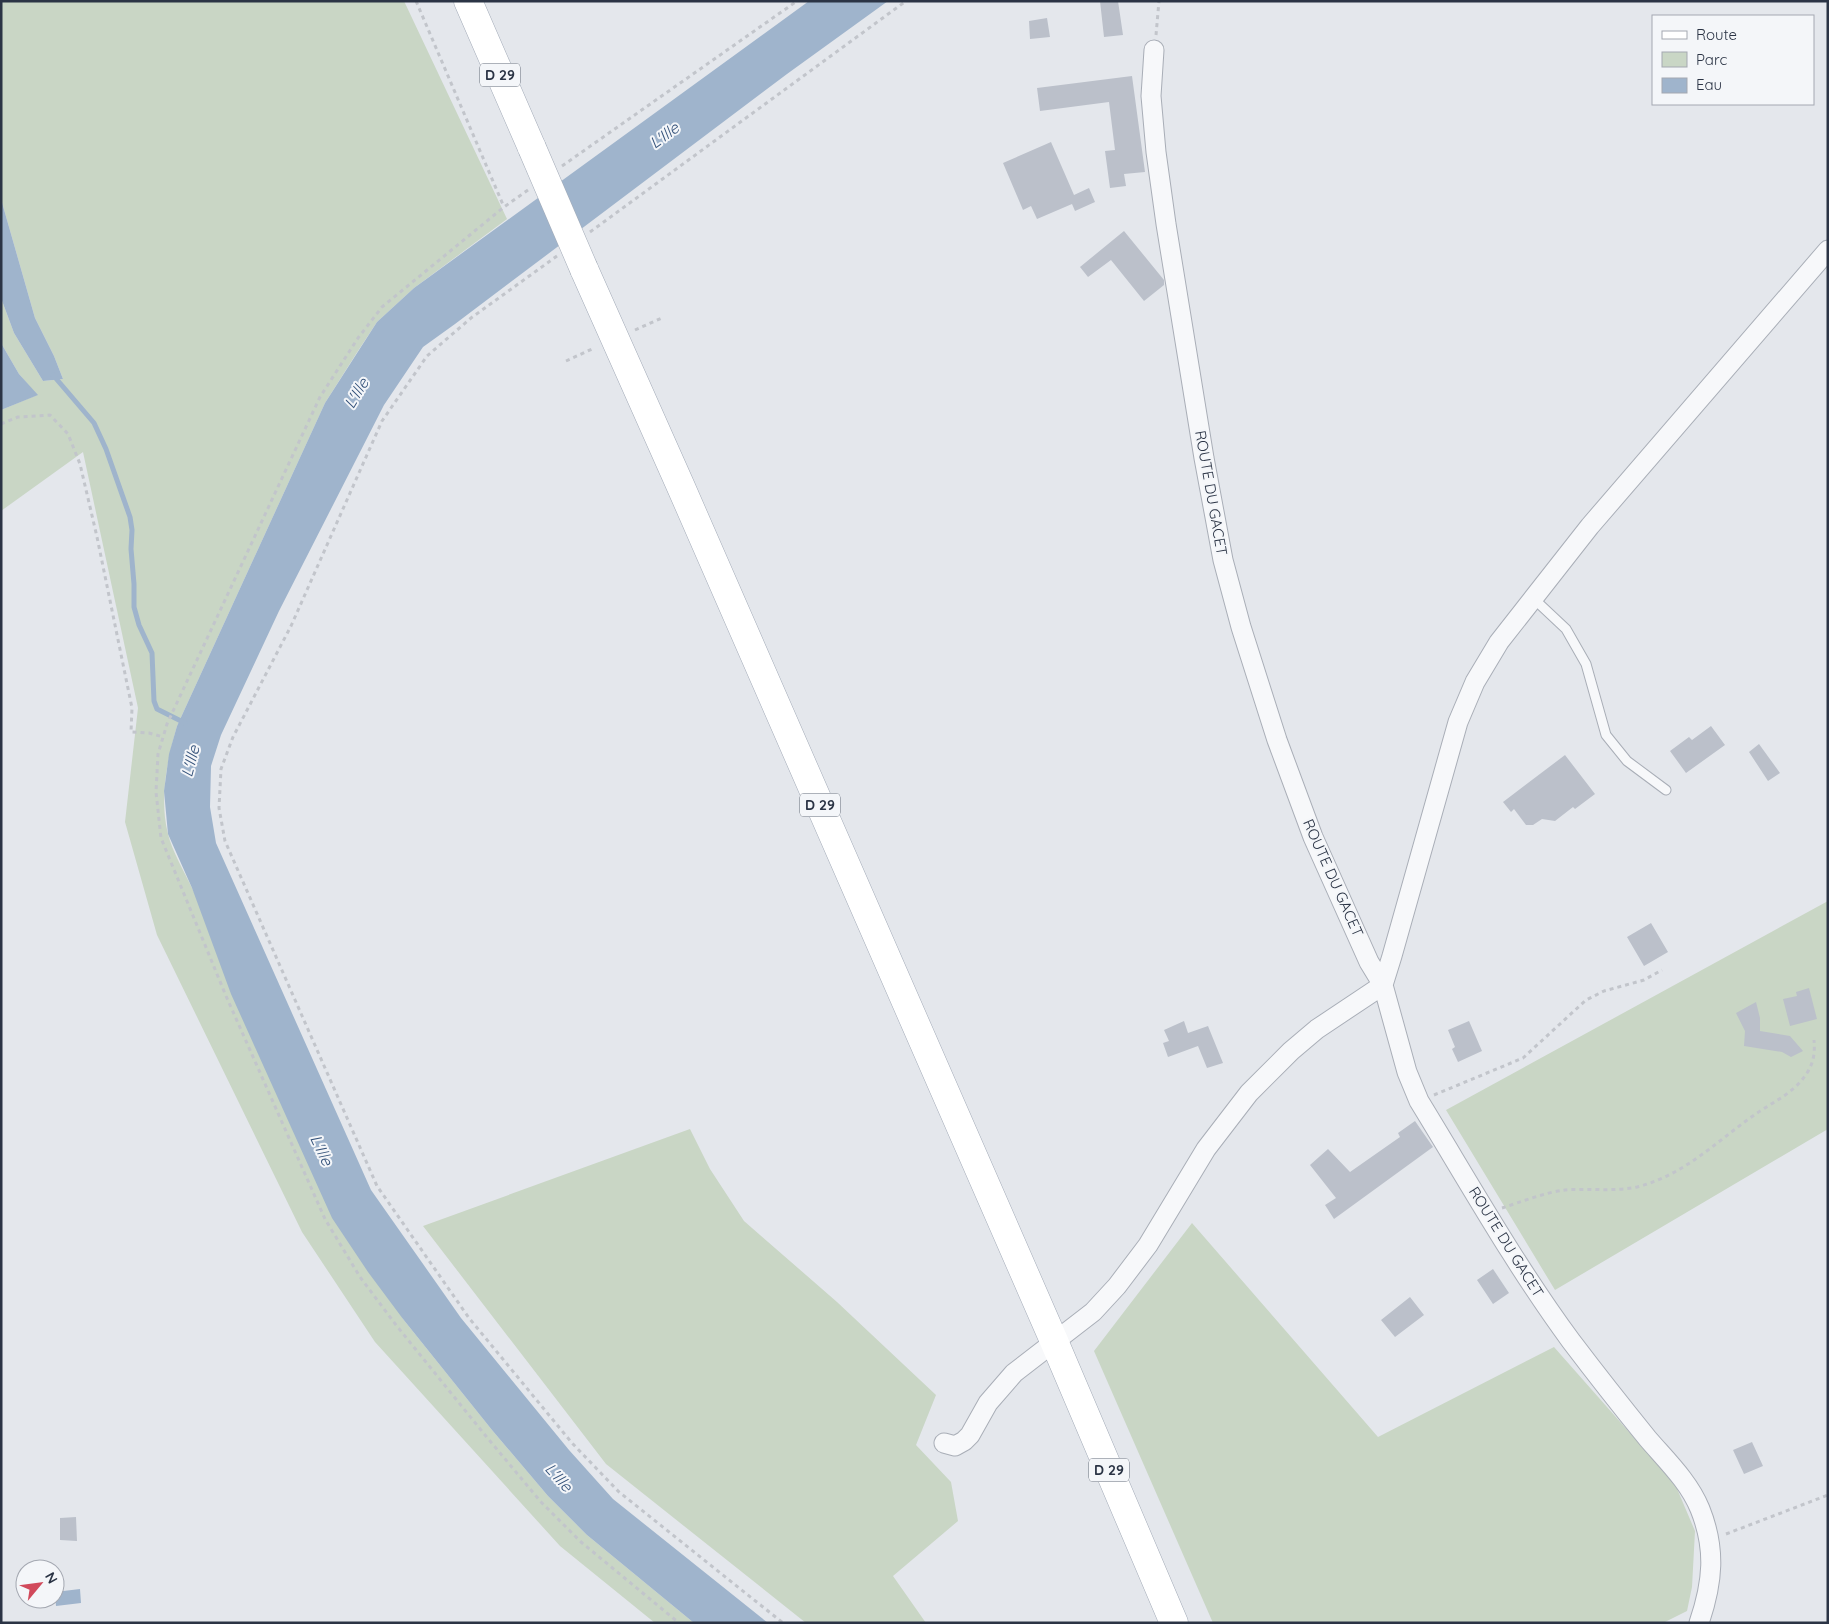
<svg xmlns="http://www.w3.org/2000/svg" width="1829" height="1624" font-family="Quicksand,sans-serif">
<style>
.green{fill:#c9d6c5}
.water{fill:#9fb4cc}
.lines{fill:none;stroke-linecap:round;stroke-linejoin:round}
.stream{stroke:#9fb4cc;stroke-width:5}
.building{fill:#bbc0ca}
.lane-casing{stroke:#a9aeb7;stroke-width:11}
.street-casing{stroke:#a9aeb7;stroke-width:21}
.primary-casing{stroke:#a3abb8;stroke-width:29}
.path{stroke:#c2c5cb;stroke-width:3;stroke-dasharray:4 4;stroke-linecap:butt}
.lane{stroke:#f7f8fa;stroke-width:9}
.street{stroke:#f7f8fa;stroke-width:19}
.primary{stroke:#fff;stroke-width:28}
.primary-bridge-casing{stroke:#a3abb8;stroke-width:29;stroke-linecap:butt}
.primary-bridge{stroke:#fff;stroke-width:28}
.labels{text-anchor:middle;stroke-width:4;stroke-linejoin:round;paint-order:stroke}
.shield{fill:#f4f6f9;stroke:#676e7b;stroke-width:1}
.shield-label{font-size:14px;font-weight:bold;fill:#2b3445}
.street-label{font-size:15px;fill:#2b3445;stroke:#f4f6f9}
.water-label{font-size:16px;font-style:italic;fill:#34527a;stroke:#f4f6f9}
</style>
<rect width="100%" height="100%" fill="#e4e7ec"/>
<path class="green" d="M1,1H404L507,219L414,288L377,322L356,354L325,403L177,726C167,761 159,798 168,834C172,851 184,871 192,888L403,1319L492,1430L548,1496L587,1535L694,1623H655L560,1546L375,1342L302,1232L157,935L125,822L138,708L83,452L1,511V410L37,395L19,374L1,343V298L14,333L43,381L63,379L54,356L35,318L1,199Z
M1828,901V1129L1555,1290L1446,1110Z
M690,1129L710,1169L744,1221L837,1302L936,1395L916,1445L951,1482L958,1521L893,1576L926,1623H806L606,1464L423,1226Z
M1192,1223L1378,1437L1554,1347L1675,1484L1695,1531L1692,1587L1687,1611L1663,1623H1213L1094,1351Z"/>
<path class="water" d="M809,1H888L787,74L455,324L423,347L384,405L279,611L221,735L211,766L210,807L216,843L371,1190L461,1318L569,1450L613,1499L768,1623H694L587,1535L548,1496L492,1430L403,1319L368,1272L332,1218L231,994L192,888L168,834L164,791L169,754L177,726L325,403L377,322L414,288Z
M1,199L35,318L54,356L63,379L43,381L14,333L1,298Z
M1,343L19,374L38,395L1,410Z
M80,1589L81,1603L56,1606L55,1592Z"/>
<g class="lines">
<path class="stream" d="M53,375L94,423L106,449L130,517L132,530L131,549L134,584V607L139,625L152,653L154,701L157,709L185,723"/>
</g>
<path class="building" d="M1100,1H1118L1123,35L1104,37Z
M1047,18L1050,37L1030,39L1029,21Z
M1132,76L1145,172L1124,174L1126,186L1110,188L1105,151L1115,150L1109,102L1040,111L1037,88Z
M1051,142L1074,195L1089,188L1095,202L1075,211L1072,204L1037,219L1031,206L1023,210L1003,163Z
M1124,231L1164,280V285L1144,301L1111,260L1088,277L1080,267Z
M1711,726L1725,745L1686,773L1670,751L1689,737L1692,740Z
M1759,744L1780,773L1768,781L1749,752Z
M1565,755L1595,794L1575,809L1573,807L1555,821L1542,819L1533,825H1526L1514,809L1511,812L1503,802Z
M1651,923L1668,952L1644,966L1627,937Z
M1809,988L1817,1019L1790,1026L1783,999L1797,996L1796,992Z
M1756,1002L1760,1018V1031L1790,1036L1803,1051L1791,1057L1782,1052L1744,1046L1745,1031L1736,1013Z
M1184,1021L1188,1033L1208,1026L1223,1063L1207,1068L1198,1046L1168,1057L1163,1043L1169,1041L1164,1030Z
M1469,1021L1482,1051L1458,1062L1452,1049L1455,1047L1448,1030Z
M1415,1121L1433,1147L1334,1219L1325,1205L1336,1198L1310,1165L1328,1149L1350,1172L1400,1137L1398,1133Z
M1493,1269L1509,1293L1493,1304L1477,1280Z
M1410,1297L1424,1315L1395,1337L1381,1320Z
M1752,1442L1763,1466L1744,1474L1733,1450Z
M76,1517L77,1541L60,1540V1518Z"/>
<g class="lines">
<g class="lane-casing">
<path id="lane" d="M1533,598L1566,629L1586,664L1606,735L1627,761L1666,790"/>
</g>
<g class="street-casing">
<path id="street" d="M1154,50L1151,96L1156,152L1166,224L1204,458L1223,560L1241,627L1277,740L1313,837L1369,962L1383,985L1407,1072L1419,1101C1468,1181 1515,1265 1571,1341C1596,1374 1622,1407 1648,1439C1667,1461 1689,1482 1700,1509C1716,1549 1713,1582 1699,1623
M944,1443L955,1446L964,1441L970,1435L988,1403L1014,1373L1093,1312L1117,1286L1148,1245L1206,1149L1249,1093L1291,1051L1317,1029L1383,985L1392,956L1458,722L1475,682L1499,642L1590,526L1828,250"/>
</g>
<g class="primary-casing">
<path id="primary" d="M468,1L532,148
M584,269L681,487L1054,1341L1174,1623"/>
</g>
<path class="path" d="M416,1L504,207
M1156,35L1159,1
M562,166L797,1
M528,190L504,207L382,307L358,338L320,397L167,724L158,754L156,792L161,838L226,996L325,1219L360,1277L396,1325L485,1435L541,1502L581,1542L679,1623
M590,232L906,1
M557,256L471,318L427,356L382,421L291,626L233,737L221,769L219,808L225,841L377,1186L469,1318L572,1443L619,1492L783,1623
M635,330L664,317
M566,361L592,349
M1,424L18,417L50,415L68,434L80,464L97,537L132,708L131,732L149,733L163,737
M1434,1095L1523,1058L1586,1000L1604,991L1644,980L1662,970
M1502,1208C1521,1202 1546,1192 1565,1190C1589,1188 1614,1192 1637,1187C1685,1175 1718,1140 1757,1113C1775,1101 1795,1092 1807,1073C1814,1062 1815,1052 1814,1040
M1726,1534L1828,1495"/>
<use href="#lane" class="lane"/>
<use href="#street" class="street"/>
<use href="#primary" class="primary"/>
<g class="primary-bridge-casing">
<path id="primary-bridge" d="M532,148L584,269"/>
</g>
<use href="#primary-bridge" class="primary-bridge"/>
</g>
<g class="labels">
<g class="shield">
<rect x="480" y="63.5" width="40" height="23" rx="4"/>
<rect x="800" y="793.5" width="40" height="23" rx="4"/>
<rect x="1089" y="1458.5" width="40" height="23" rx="4"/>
</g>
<g class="shield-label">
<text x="500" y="80">D 29</text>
<text x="820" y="810">D 29</text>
<text x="1109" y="1475">D 29</text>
</g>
<g class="street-label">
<text transform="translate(1211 493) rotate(80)" y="5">ROUTE DU GACET</text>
<text transform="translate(1333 878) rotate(66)" y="5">ROUTE DU GACET</text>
<text transform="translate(1506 1242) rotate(58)" y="5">ROUTE DU GACET</text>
</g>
<g class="water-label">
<text transform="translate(664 135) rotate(-36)" y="6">L'Ille</text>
<text transform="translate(356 393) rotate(-59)" y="6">L'Ille</text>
<text transform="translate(190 761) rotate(-75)" y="6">L'Ille</text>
<text transform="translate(322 1150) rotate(65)" y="6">L'Ille</text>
<text transform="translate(559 1477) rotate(48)" y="6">L'Ille</text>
</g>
</g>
<rect width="1829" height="1624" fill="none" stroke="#2b3445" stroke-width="5"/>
<rect x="1652" y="15" width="162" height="90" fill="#f4f6f9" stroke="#a4a8b1"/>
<rect x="1662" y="31" width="25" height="8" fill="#ffffff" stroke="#a4a8b1"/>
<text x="1696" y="40" font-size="15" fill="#2b3445">Route</text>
<rect x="1662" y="52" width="25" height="15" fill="#c9d6c5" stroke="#a4a8b1"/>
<text x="1696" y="65" font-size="15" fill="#2b3445">Parc</text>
<rect x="1662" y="78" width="25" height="15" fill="#9fb4cc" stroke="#a4a8b1"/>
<text x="1696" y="90" font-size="15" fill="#2b3445">Eau</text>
<g transform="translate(40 1584) rotate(61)"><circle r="24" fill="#f4f6f9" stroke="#a4a8b1"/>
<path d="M0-4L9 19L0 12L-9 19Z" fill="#d1495b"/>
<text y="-8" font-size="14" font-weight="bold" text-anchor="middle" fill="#2b3445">N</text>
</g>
</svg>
